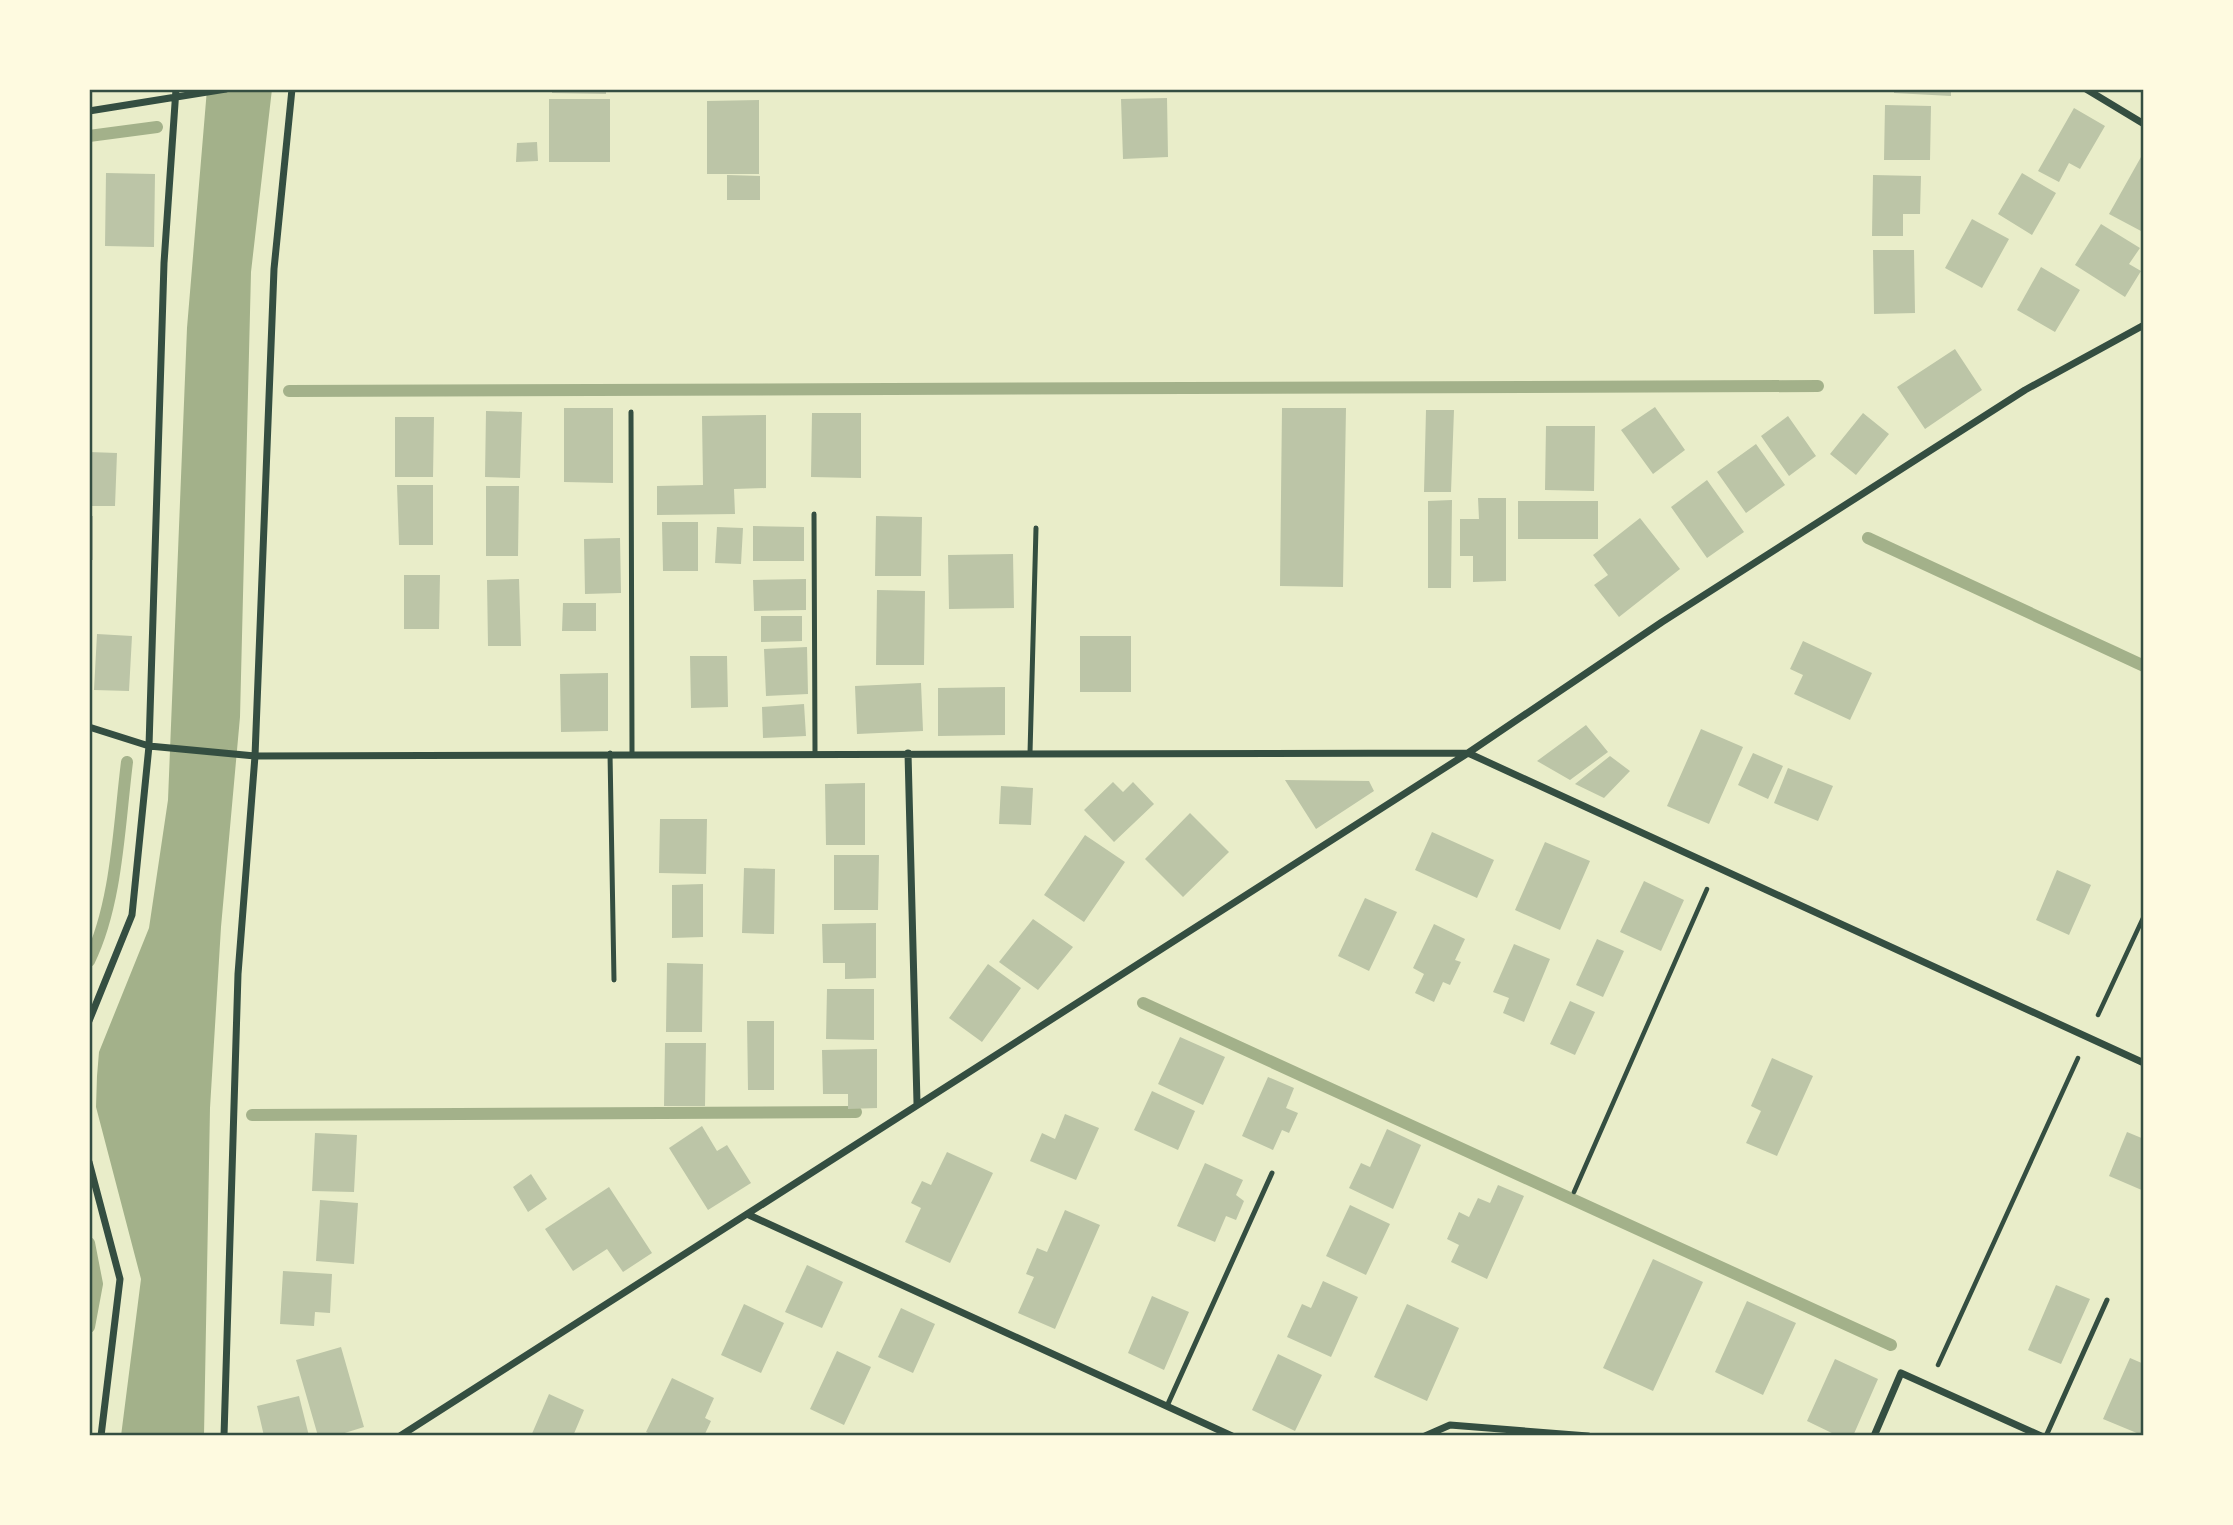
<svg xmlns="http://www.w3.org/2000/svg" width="2233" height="1525" font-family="'Noto Sans',sans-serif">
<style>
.water{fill:#a3b18a}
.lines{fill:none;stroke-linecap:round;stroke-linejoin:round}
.stream{stroke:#a3b18a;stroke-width:12}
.building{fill:#bcc5a7}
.path{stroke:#344e41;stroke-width:4.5}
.service{stroke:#344e41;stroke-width:5}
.minor{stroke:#344e41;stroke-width:7}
.neatline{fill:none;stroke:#344e41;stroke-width:2.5}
</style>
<rect width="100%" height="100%" fill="#e9edc9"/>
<path class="water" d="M207,89H272L251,272L240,717L221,927L210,1108L204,1436H121L141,1279L96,1107L97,1076L99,1052L149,928L168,800L187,328Z"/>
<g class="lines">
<path class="stream" d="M89,136L157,127
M289,391L1818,386
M1868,538L2144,666
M89,961C117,904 119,825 127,762
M1143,1003L1891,1345
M252,1115L856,1112
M89,1243L97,1284L89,1327"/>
</g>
<path class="building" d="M552,89H606V94L552,93Z
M1894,89H1951V96L1894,93Z
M1167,98L1168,157L1123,159L1121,99Z
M549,99H610V162H549Z
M759,100V174H707V101Z
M1885,105L1931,106L1930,160H1884Z
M2074,108L2105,126L2080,169L2069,163L2059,182L2038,171Z
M537,142L538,161L516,162L517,143Z
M2141,157L2144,159V225L2141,231L2109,214Z
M106,173L155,174L154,247L105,246Z
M2022,173L2056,193L2032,235L1998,214Z
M727,175L760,176V200H727Z
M1873,175L1921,176L1920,214H1903V236H1872Z
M1972,219L2009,239L1982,288L1945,268Z
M2101,224L2140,248L2129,264L2141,271L2125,297L2075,265Z
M1873,250H1914L1915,313L1874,314Z
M2041,267L2080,290L2055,332L2017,310Z
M1955,349L1982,390L1925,429L1897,387Z
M1655,407L1685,450L1653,474L1621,430Z
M564,408H613V483L564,482Z
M1282,408H1346L1343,587L1280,586Z
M1426,410H1454L1451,492H1424Z
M486,411L522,412L520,478L485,477Z
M812,413H861V478L811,477Z
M1863,413L1889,434L1856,475L1830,454Z
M766,415V488L734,489L735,514L657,515V486L703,485L702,416Z
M1788,416L1816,456L1789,476L1761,436Z
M395,417H434L433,477H395Z
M1546,426H1595L1594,491L1545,490Z
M1756,444L1785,485L1746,513L1717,472Z
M89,452L117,453L115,506H89Z
M1707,480L1744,532L1707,558L1671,507Z
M397,485H433V545H399Z
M486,486H519L518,556H486Z
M1478,498H1506V581L1473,582V556H1460V519H1479Z
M1452,500L1451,588H1428V501Z
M1518,501H1598V539H1518Z
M89,516H93V560H89Z
M876,516L922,517L921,576H875Z
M1640,518L1680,569L1619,617L1594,585L1608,575L1593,555Z
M662,522H698V571H663Z
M753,526L804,527V561H753Z
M717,527L743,528L741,564L715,563Z
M620,538L621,593L585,594L584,539Z
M1013,554L1014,608L949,609L948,555Z
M404,575H440L439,629H404Z
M519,579L521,646H488L487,580Z
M806,579V610L754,611L753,580Z
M877,590L925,591L924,665H876Z
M563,603H596V631H562Z
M761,616H802V641L761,642Z
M97,634L132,636L129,691L94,690Z
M1080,636H1131V692H1080Z
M1803,641L1872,673L1850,720L1794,694L1803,675L1790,669Z
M807,647L808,694L766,696L764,649Z
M690,656H727L728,707L691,708Z
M608,673V731L561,732L560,674Z
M921,683L923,731L857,734L855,686Z
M1005,687V735L938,736V688Z
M804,704L806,736L763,738L762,707Z
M1586,725L1608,752L1570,780L1537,761Z
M1701,729L1743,747L1709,824L1667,806Z
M1753,753L1783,766L1768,799L1738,785Z
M1610,756L1630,771L1604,798L1575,784Z
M1788,768L1833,786L1818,821L1774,803Z
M1285,780L1369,781L1374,791L1316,829Z
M1113,782L1123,792L1133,782L1154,804L1114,842L1084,810Z
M865,783V845H826L825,784Z
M1001,786L1033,788L1031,825L999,824Z
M1190,813L1229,852L1183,897L1145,859Z
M660,819H707L706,874L659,873Z
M1432,832L1494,860L1477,898L1415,870Z
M1085,835L1125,862L1084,922L1044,895Z
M1545,842L1590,861L1560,930L1515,910Z
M834,855H879L878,910H834Z
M744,868L775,869L774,934L742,933Z
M2057,870L2091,885L2069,935L2036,920Z
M1644,881L1684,900L1661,951L1620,932Z
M703,884V937L672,938V885Z
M1365,898L1397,912L1369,971L1338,956Z
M1033,919L1073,947L1038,990L999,962Z
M876,923V978L845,979V963H823L822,924Z
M1434,924L1465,939L1455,960L1461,962L1450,985L1443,982L1434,1002L1415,993L1424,974L1413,968Z
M1597,939L1624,951L1603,997L1576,985Z
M1514,944L1550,959L1524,1022L1503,1013L1509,998L1493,992Z
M667,963L703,964L702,1032H666Z
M988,964L1021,988L982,1042L949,1018Z
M827,989H874V1040L826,1039Z
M1570,1001L1595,1012L1575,1055L1550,1044Z
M747,1021H774V1090H748Z
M1180,1037L1225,1057L1203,1105L1158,1084Z
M665,1043H706L705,1106H664Z
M877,1049V1108L848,1109V1094H823L822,1050Z
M1772,1058L1813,1076L1777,1156L1746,1143L1761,1111L1751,1106Z
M1268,1077L1294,1088L1286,1108L1298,1113L1289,1133L1282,1130L1273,1150L1242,1136Z
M1152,1091L1195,1111L1178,1150L1134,1130Z
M1065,1114L1099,1128L1076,1180L1030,1161L1042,1133L1055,1139Z
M702,1126L717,1151L727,1145L751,1183L708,1210L669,1148Z
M1387,1129L1421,1145L1393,1209L1349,1188L1361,1163L1370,1167Z
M2127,1132L2144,1139V1191L2109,1176Z
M315,1133L357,1135L354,1192L312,1191Z
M947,1152L993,1173L950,1263L905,1242L921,1208L911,1203L922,1181L931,1185Z
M1205,1163L1243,1180L1236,1195L1244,1201L1236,1220L1226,1216L1215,1242L1177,1226Z
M531,1174L547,1199L528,1212L513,1187Z
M1498,1185L1524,1196L1487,1279L1451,1262L1459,1245L1447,1239L1459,1212L1469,1217L1478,1198L1490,1203Z
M609,1187L652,1253L623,1272L607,1249L573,1271L545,1229Z
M320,1200L358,1203L354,1264L316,1261Z
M1350,1205L1390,1224L1366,1275L1326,1256Z
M1065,1210L1100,1225L1055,1329L1018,1313L1034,1277L1026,1274L1037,1248L1047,1252Z
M1653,1259L1703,1282L1653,1391L1603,1368Z
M807,1265L843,1282L822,1328L785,1312Z
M283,1271L332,1274L330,1313L315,1312L314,1326L280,1324Z
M1323,1281L1358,1297L1331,1357L1287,1337L1302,1304L1311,1308Z
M2056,1285L2090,1299L2061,1364L2028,1350Z
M1152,1296L1189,1312L1164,1370L1128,1353Z
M1747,1301L1796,1323L1763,1395L1715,1372Z
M744,1304L784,1323L761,1373L721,1355Z
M1407,1304L1459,1328L1427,1401L1374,1377Z
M901,1308L935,1324L913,1373L878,1357Z
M341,1347L364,1427L335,1436H318L296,1360Z
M837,1351L871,1367L844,1425L810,1409Z
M1278,1354L1322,1375L1295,1431L1252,1410Z
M2130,1358L2144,1364V1436L2103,1419Z
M1835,1359L1878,1379L1853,1436H1838L1807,1421Z
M672,1378L714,1398L705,1418L711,1421L704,1436H655L646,1432Z
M549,1394L584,1410L573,1436H531Z
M299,1396L309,1436H264L257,1406Z"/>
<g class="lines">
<path class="path" d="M2098,1015L2144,916
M1574,1192L1707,889
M1938,1365L2078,1058"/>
<path class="service" d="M631,412L632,752
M814,514L815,752
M610,753L614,980
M1030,753L1036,528
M1167,1406L1272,1173
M2046,1436L2107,1300"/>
<path class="minor" d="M2086,89L2144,124
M89,111L226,89
M89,727L149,746L255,756L1468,753L2144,1063
M908,753L917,1103
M89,1021L132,915L149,746L164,263L176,89
M89,1162L120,1279L101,1436
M749,1215L1232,1436
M224,1436L238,974L255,756L274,269L292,89
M400,1436L1468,753L1662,622L2025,390L2144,325
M1425,1436L1450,1425L1588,1436
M1874,1436L1901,1373L2041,1436"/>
</g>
<rect width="2233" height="1525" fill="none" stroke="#fefae0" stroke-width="182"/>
<rect x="91" y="91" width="2051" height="1343" class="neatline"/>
</svg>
